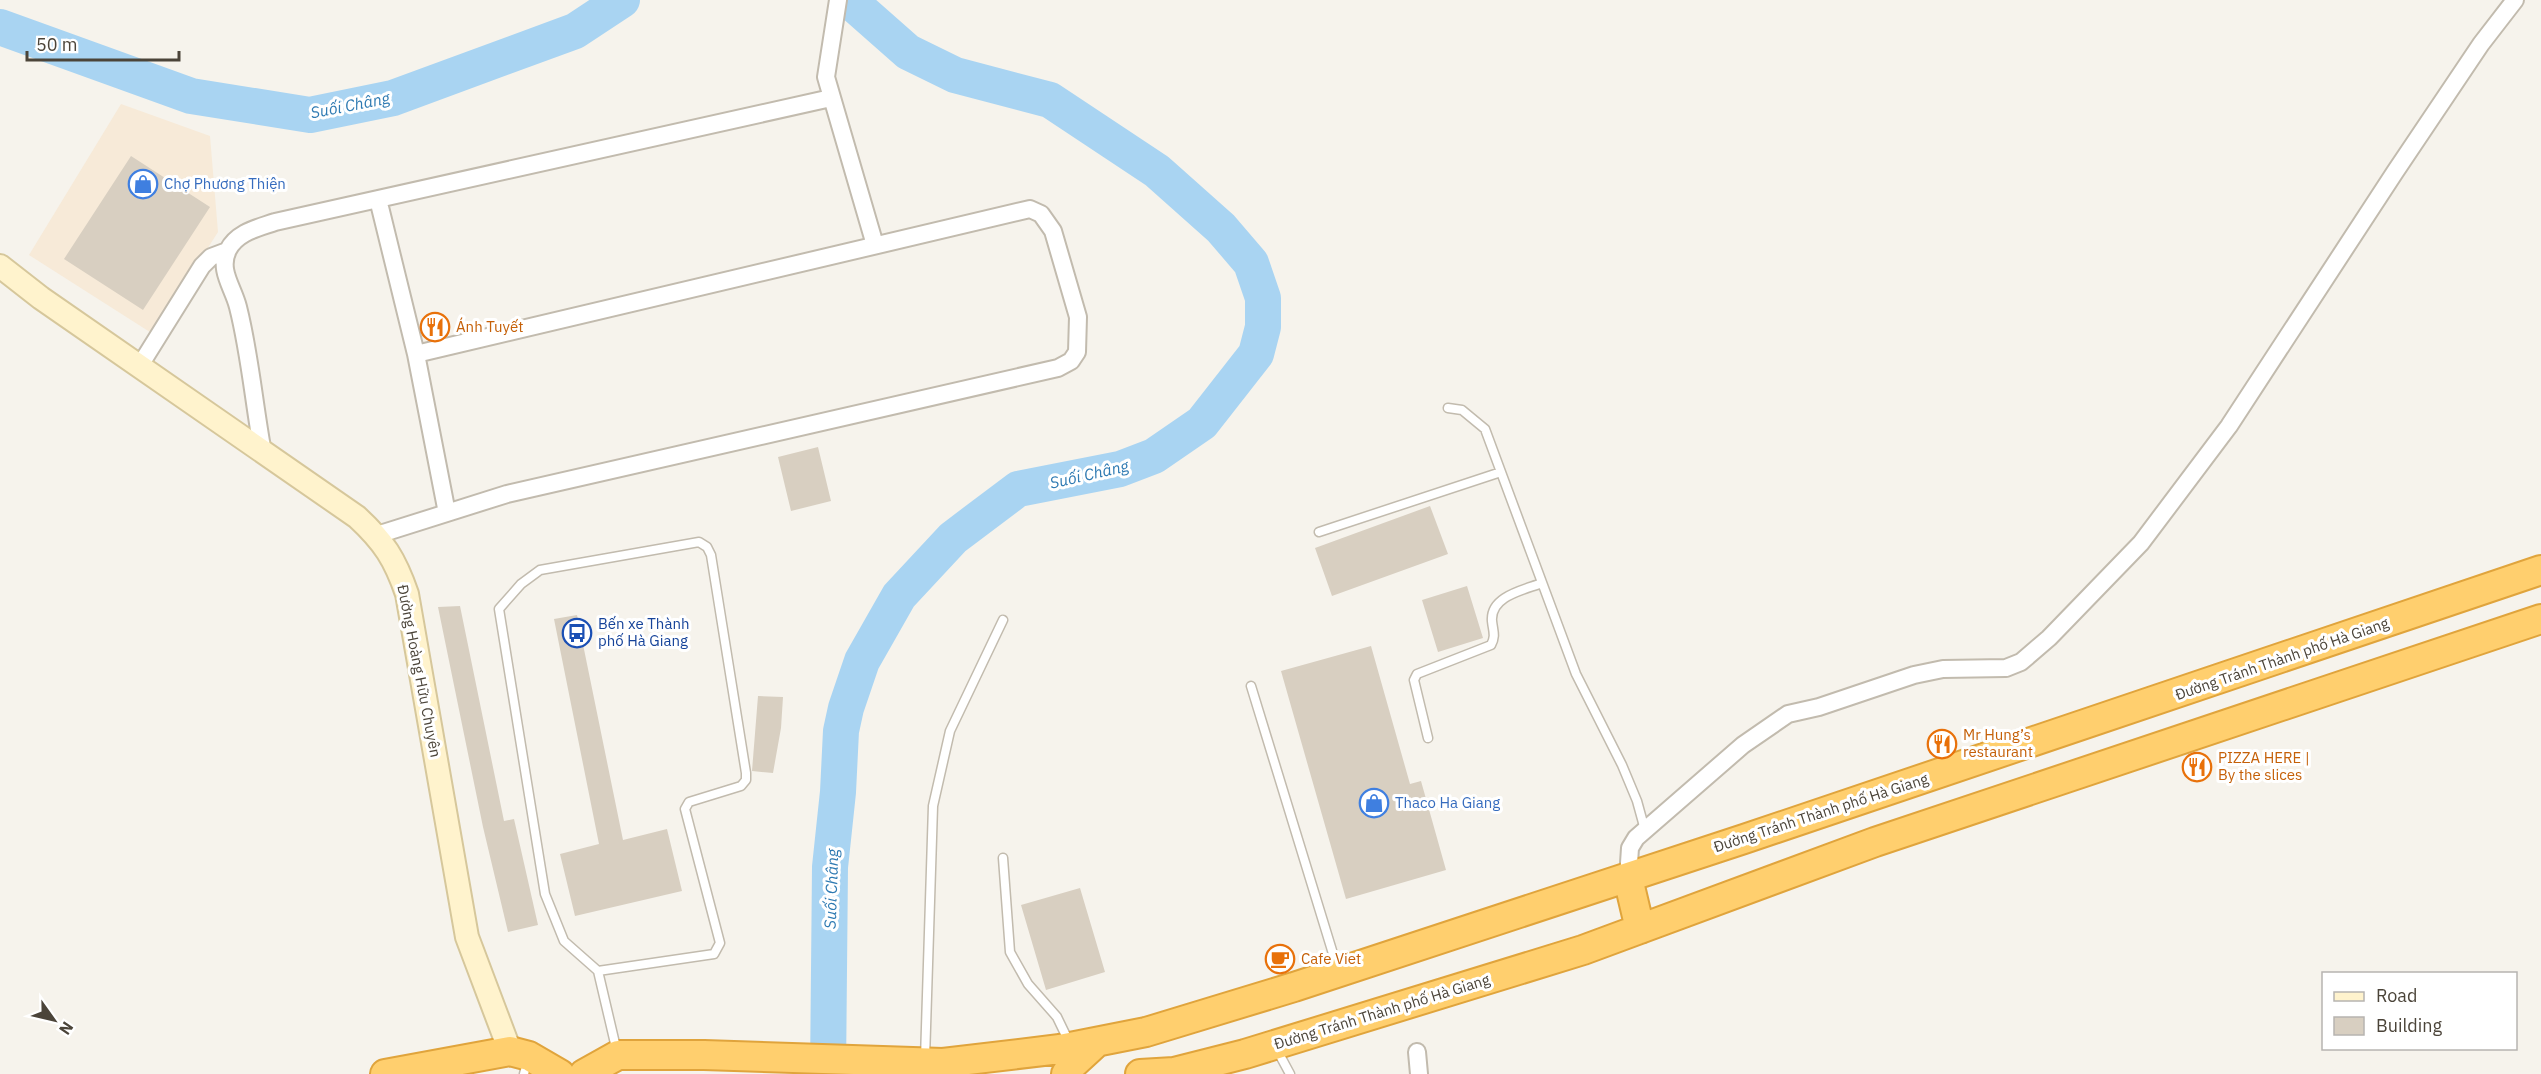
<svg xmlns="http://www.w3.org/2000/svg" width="2541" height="1074" font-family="'IBM Plex Sans',sans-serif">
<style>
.commercial{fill:#f7ead8}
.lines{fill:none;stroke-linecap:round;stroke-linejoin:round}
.river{stroke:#a9d4f2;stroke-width:36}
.building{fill:#d8cfc1}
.lane-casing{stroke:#c2bbae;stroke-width:11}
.street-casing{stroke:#c2bbae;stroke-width:20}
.secondary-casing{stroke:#d6c79b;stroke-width:26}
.highway-casing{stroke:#e0a43c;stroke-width:32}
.lane{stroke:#fff;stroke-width:8}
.street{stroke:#fff;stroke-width:16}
.secondary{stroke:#fff3cd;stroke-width:22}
.highway{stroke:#ffcf6e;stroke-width:28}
.labels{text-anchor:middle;stroke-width:6;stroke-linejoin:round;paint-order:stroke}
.shop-label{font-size:15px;fill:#366cbe;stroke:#fff;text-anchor:start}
.food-label{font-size:15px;fill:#c56008;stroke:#fff;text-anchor:start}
.transit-label{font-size:15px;fill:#164399;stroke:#fff;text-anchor:start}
.street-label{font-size:15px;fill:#4b4439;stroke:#fff}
.water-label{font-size:16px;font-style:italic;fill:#2e7ab2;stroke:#fff}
</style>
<rect width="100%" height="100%" fill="#f6f3ec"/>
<path class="commercial" d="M121,104L210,136L218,232L153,334L29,255Z"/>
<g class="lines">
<path class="river" d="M0,27L191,96L310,115L393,98L575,31L622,0
M828,1074L830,867L838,792L841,731L846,708L862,661L899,596L953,538L1018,489L1120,469L1154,456L1202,423L1256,354L1263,327V298L1251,263L1221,228L1157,171L1050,100L955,75L908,52L849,0"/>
</g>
<path class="building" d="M131,156L210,207L143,310L64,259Z
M818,447L831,501L791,511L778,457Z
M1430,506L1448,554L1332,596L1315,548Z
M1467,586L1483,638L1438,652L1422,600Z
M460,606L504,821L514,819L538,925L508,932L483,827L438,607Z
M577,615L623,840L667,829L682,891L575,916L560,854L599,844L554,619Z
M1371,646L1410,784L1421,781L1446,870L1346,899L1281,671Z
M758,696L783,697L781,728L773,773L752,771Z
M1080,888L1105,972L1046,990L1021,905Z"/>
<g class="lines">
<g class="lane-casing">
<path id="lane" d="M1448,408L1462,410L1485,429L1576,674L1622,765L1637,801L1645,830
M1319,532L1501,472
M1251,686L1338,970
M1428,738L1414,680L1417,674L1491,645C1496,636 1493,631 1492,621C1490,596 1524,590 1542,583
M1003,858L1010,952L1028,984L1057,1017L1070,1044
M598,971L714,954L720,943L685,809L689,802L741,786L746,780V773L711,555L707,547L699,542L540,570L521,584L499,609L545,894L564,941L598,971L617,1052
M1276,1048L1290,1074
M925,1059L933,806L950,731L1003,620
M524,1074L528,1059"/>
</g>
<g class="street-casing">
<path id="street" d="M838,0L826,77L875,245
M378,199L416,354L447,513
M139,367L202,266L211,257L227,251
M263,453C254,405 250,354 238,307C233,287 218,270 228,250C237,232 258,228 275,222L831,98
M377,535L507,494L1058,368L1071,361L1077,352L1078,317L1053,231L1041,214L1030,209L416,354
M1628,878L1630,848L1636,838L1743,745L1788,714L1819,707L1914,675L1943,669L2006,668L2021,662L2049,638L2141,543L2229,426L2395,172L2481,44L2515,0
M1417,1052L1419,1074"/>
</g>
<g class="secondary-casing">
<path id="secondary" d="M0,266L41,298L357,517C384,542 395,559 407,594L467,937L510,1051"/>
</g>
<g class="highway-casing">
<path id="highway" d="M1628,878L1640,929
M385,1074L510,1051L529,1056L560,1074
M584,1074L618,1055H704L943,1063L1060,1049L1146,1032L1294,987L1744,839L2541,570
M1066,1074L1072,1065L1096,1043
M1140,1074L1174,1072L1245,1054L1583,950L1875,842L2541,619"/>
</g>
<use href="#lane" class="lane"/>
<use href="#street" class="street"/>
<use href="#secondary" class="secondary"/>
<use href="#highway" class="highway"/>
</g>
<defs>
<g id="shop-ring" transform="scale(1.5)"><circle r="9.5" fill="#fff" stroke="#3f7fe0" stroke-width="1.5"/><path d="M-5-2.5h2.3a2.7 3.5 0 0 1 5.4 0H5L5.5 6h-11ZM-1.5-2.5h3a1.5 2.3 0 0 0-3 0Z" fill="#3f7fe0"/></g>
<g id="restaurant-ring" transform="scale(1.5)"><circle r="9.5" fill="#fff" stroke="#e8710a" stroke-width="1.5"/><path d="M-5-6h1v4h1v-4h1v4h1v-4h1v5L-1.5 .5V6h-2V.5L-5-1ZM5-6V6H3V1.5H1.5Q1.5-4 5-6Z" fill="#e8710a"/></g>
<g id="bus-ring" transform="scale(1.5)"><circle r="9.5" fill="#fff" stroke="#1a4fb4" stroke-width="1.5"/><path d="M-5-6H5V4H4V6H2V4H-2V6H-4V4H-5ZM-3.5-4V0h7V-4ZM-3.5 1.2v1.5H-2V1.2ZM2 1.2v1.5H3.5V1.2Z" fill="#1a4fb4"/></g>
<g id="cafe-ring" transform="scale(1.5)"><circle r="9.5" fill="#fff" stroke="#e8710a" stroke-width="1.5"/><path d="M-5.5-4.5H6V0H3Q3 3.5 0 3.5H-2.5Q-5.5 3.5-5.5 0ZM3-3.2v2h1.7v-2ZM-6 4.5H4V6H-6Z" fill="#e8710a"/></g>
</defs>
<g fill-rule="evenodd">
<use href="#shop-ring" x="143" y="184"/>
<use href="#restaurant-ring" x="435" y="327"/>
<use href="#bus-ring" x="577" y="633"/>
<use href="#restaurant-ring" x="1942" y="744"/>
<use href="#restaurant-ring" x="2197" y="767"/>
<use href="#shop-ring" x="1374" y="803"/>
<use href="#cafe-ring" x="1280" y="959"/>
</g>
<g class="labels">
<g class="shop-label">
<text x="164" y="189">Chợ Phương Thiện</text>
<text x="1395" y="808">Thaco Ha Giang</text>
</g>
<g class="food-label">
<text x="456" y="332">Ánh Tuyết</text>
<text x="1963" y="740">Mr Hung’s<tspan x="1963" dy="17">restaurant</tspan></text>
<text x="2218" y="763">PIZZA HERE |<tspan x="2218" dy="17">By the slices</tspan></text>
<text x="1301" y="964">Cafe Viet</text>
</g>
<g class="transit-label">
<text x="598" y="629">Bến xe Thành<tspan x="598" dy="17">phố Hà Giang</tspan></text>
</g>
<g class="street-label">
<text transform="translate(2282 659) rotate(-19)" y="5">Đường Tránh Thành phố Hà Giang</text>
<text transform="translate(419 671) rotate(79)" y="5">Đường Hoàng Hữu Chuyên</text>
<text transform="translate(1821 813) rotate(-18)" y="5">Đường Tránh Thành phố Hà Giang</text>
<text transform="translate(1382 1012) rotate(-17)" y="5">Đường Tránh Thành phố Hà Giang</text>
</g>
<g class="water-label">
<text transform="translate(350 105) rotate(-11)" y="6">Suối Châng</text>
<text transform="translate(1089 474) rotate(-13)" y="6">Suối Châng</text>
<text transform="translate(831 889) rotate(-88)" y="6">Suối Châng</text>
</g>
</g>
<rect x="2322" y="972" width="195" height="78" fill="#ffffff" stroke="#b7b4b0" stroke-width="1.5"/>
<rect x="2334" y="992" width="30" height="9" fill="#fff3cd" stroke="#b7b4b0" stroke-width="1.5"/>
<text x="2376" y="1002" font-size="18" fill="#4b4439">Road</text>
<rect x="2334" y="1017" width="30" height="18" fill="#d8cfc1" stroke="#b7b4b0" stroke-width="1.5"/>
<text x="2376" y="1032" font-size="18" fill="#4b4439">Building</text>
<g transform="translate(54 1020) rotate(124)" stroke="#ffffff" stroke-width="4.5" paint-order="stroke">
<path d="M0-4.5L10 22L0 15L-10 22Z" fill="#4b4439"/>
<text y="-9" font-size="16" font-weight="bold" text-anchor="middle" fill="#4b4439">N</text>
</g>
<path d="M27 51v9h152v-9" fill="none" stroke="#4b4439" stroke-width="3"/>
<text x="36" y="51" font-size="18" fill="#4b4439" stroke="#ffffff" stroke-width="4.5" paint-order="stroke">50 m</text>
</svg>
